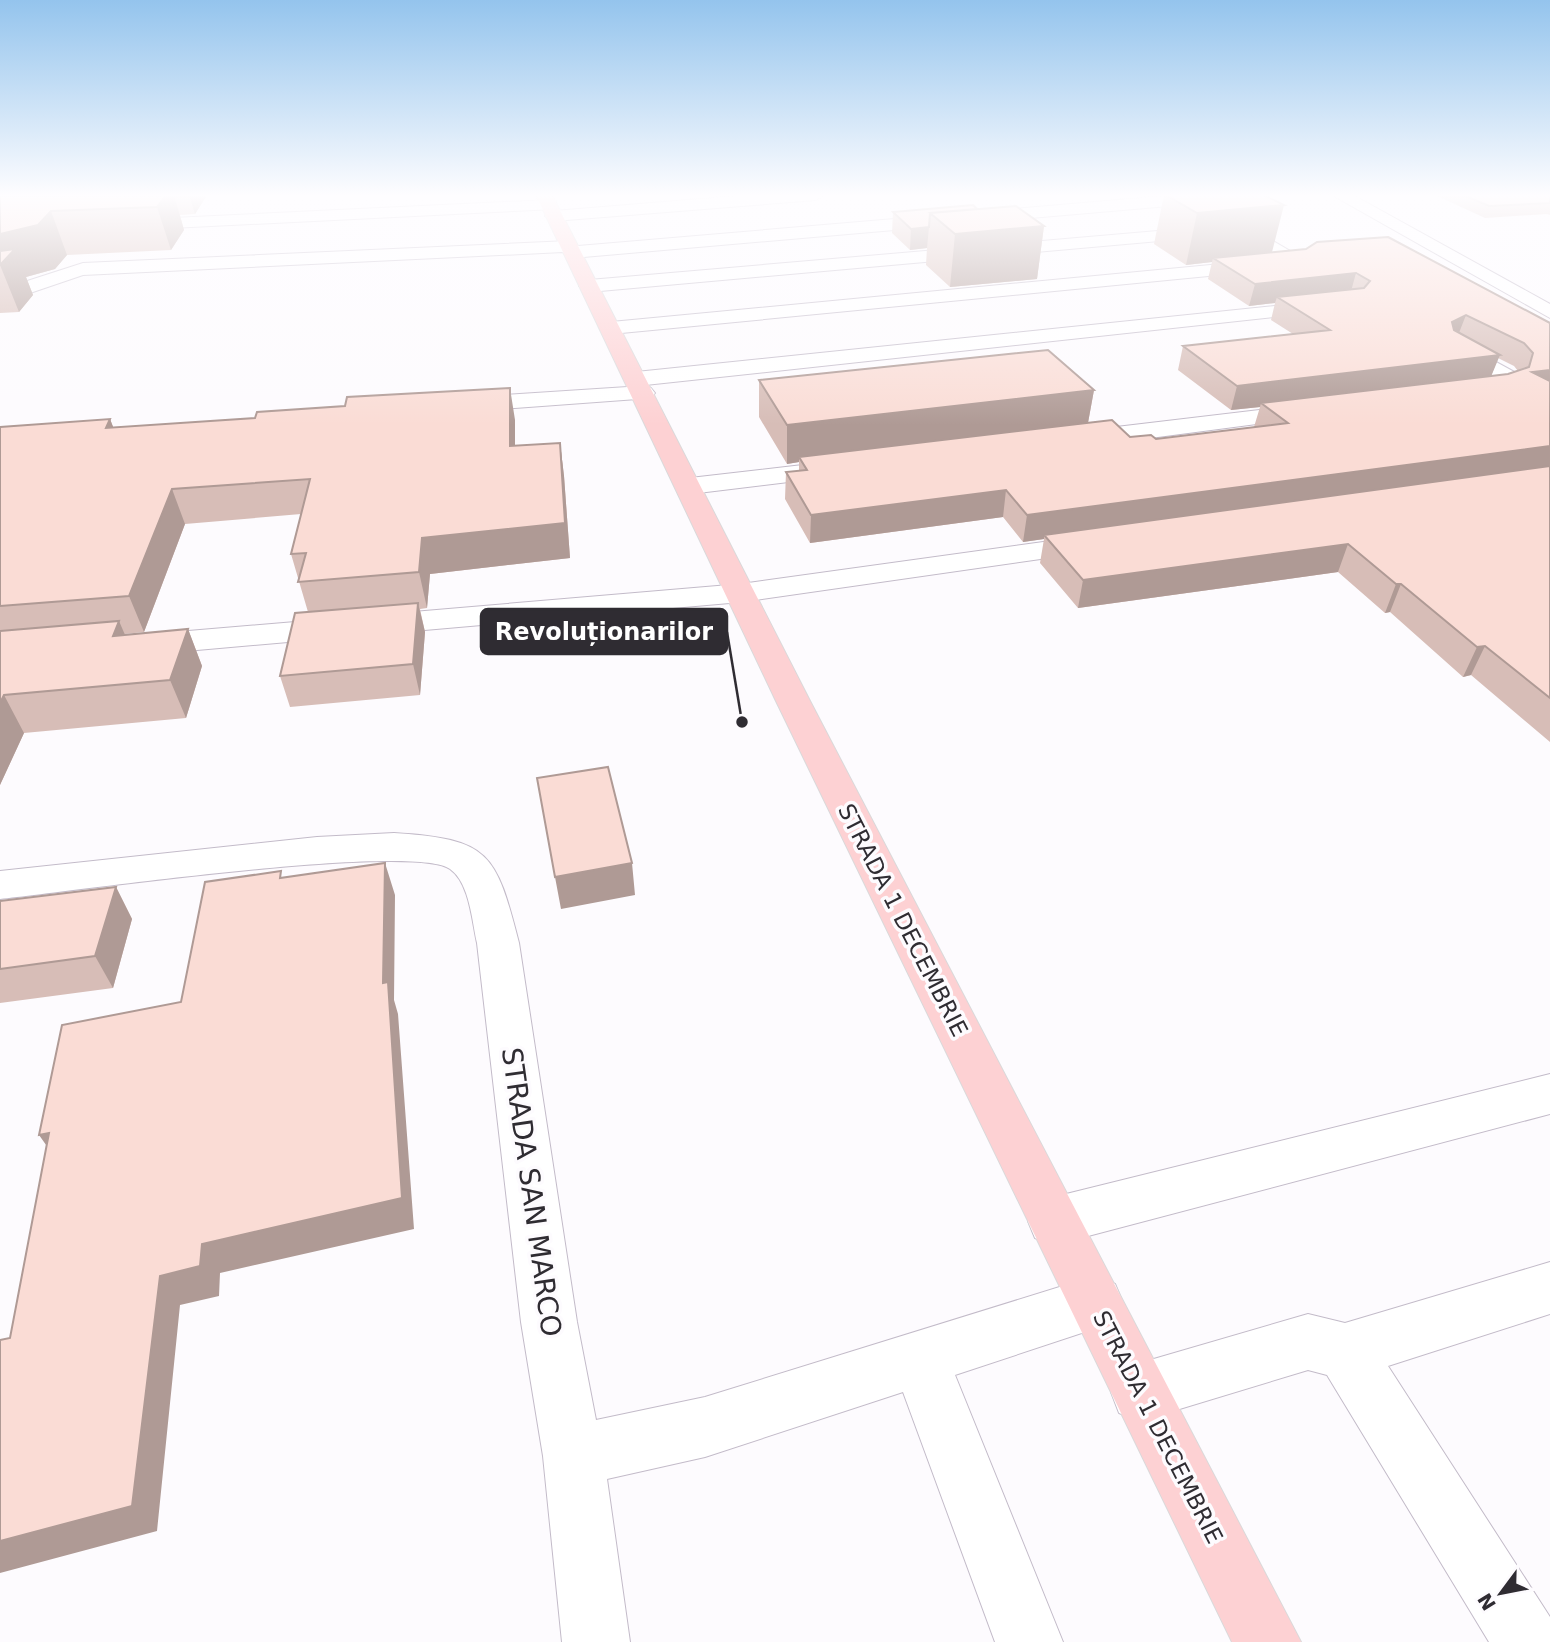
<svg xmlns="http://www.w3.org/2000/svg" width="1550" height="1642" font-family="'DejaVu Sans',sans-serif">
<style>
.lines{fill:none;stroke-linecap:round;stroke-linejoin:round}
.minor-casing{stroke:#c3bbc9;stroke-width:2}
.major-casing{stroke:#dad9da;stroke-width:2}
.minor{fill:#fff;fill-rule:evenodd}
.major{fill:#fdd1d3;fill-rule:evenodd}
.wall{fill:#d7bdb7;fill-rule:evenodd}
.shaded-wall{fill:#af9a95}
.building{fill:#fadcd5;stroke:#af9a95;stroke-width:2}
.labels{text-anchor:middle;stroke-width:7;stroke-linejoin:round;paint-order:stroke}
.street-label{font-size:23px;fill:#2f2c32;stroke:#fdfbfe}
.near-street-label{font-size:28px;fill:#2f2c32;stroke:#fdfbfe}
.leader{fill:none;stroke:#2f2c32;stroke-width:2.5}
.callout-dot{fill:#2f2c32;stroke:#fdfbfe;stroke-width:2.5}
.callout{fill:#2f2c32;stroke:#2f2c32;stroke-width:2.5}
.callout-label{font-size:24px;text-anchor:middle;font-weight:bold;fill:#fff}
</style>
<rect width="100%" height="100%" fill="#fdfbfe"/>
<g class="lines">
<g class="minor-casing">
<path id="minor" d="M749,195H824L816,200L554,221L545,216L554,211Z
M1176,195H1197L1200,199L1192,204L572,258L563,252L83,275L30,293L0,298V286L21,283L83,263L569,241L578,246Z
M1332,195H1353L1550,304V318Z
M549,200L555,201L557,205L555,209L131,230L122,225L131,220Z
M1227,225L1251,228L1309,262L1300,268L1293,266L1241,237L1227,235L589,292L579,286L589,280Z
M1263,260L1272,266L1270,270L611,334L600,328L611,322Z
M1323,301L1333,307L1330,311L636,386L625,379L636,372Z
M1456,340L1518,374L1521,379L1516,390L1470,399L1462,397L1458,392L1462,387L1496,380L1448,352L1445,347Z
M643,386L651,388L655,393L651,398L459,412L451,410L447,405L451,400L459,398Z
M1309,404L1317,406L1321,411L1317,416L1074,448L1065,445L1061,440L1065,435L1074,432Z
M837,461L846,463L850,469L846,475L690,494L681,492L677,486L681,480L690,478Z
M1094,535L1104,538L1108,544L1104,550L741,602L141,655L130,652L125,645L130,638L141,635L741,584Z
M394,833C490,839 496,853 519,943L577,1322L596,1420L705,1397L1095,1276L1115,1284L1123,1303L1115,1322L955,1375L1063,1642H995L903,1392L705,1457L607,1479L630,1642H562L543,1456L521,1322L477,943C472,922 470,883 450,869C411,842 68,892 0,899V871L317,837Z
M1550,1074V1114L1054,1245L1035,1238L1028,1221L1035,1204L1054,1197Z
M1550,1262V1314L1388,1366L1550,1617V1642H1489L1327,1375L1308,1370L1140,1421L1119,1413L1111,1392L1119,1371L1140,1363L1308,1314L1345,1323Z"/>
</g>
<g class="major-casing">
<path id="major" d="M536,195H552L810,701L1301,1642H1232L776,701Z"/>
</g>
<use href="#minor" class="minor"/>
<use href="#major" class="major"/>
</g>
<path class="wall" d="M0,195H207L195,214L180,215L184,230L171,250L67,255L55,269L26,277L33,295L19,312L0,313Z
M1164,195H1264L1272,253L1550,323V742L1471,675L1463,677L1390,612L1385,613L1338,572L1078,608L1040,563L1044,539L1023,542L1003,517L810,543L785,499L786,472L799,471V462L787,464L759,417V380L1094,390L1088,423L1130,437L1156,439L1254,427L1260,407L1231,410L1178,370L1183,346L1293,334L1271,320L1275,303L1249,306L1208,279L1212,262L1186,265L1154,244ZM1498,358L1514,366L1518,371L1508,374L1491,376Z
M1435,195H1550V215L1547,214L1485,218Z
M977,209L1044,226L1037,279L950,287L926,265L927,248L910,250L892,233L893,212Z
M110,419L113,427L515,420V446L560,443L564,476L570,558L430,574L427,608L420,609L425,632L420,695L290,707L280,676L308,612L291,554L301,514L185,524L144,632L124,634L125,635L188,629L202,666L186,718L24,733L0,785V427Z
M116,887L132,919L113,988L0,1003V901Z"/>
<path class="shaded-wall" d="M166,195H174L184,230L171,250L157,207Z
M189,195H207L195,214Z
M1284,205L1271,256L1213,258L1212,262L1186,265L1197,213Z
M51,211L67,255L55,269L26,277L33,295L19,312L0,265V234Z
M1044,226L1037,279L950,287L955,234Z
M929,227L927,248L910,250L911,229Z
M1356,273L1350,295L1277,297L1275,303L1249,306L1255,284Z
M1466,315L1457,338L1452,322Z
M1500,355L1490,379L1261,403L1260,407L1231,410L1237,386Z
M1550,370V393L1532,372Z
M510,388L515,420V479L510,446Z
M1094,390L1087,428L799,457V462L787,464V425Z
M110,419L123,452L106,428Z
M560,443L564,476L570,558L430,574L427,608L419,572L422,538Z
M1550,446V470L1044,535V539L1023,542L1027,515Z
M172,489L185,524L144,632L129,596Z
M1006,490L1003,517L810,543L811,515Z
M1348,544L1338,572L1078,608L1083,580Z
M1396,584H1401L1390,612L1385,613Z
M418,603L425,632L420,695L413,664Z
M119,621L135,658L113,636Z
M188,629L202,666L186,718L170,680Z
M1485,646L1471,675L1463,677L1477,647Z
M4,695L24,733L0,785V703Z
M385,863L395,895L394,1000L398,1014L414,1229L220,1273L219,1296L180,1305L157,1531L0,1573V1541L160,1276L202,1244L383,983Z
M632,863L635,895L561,909L555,877Z
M116,887L132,919L113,988L95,956Z
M49,1133L61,1166L39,1135Z"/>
<path class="building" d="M166,195L157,207L51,211L38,225L0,234V196Z
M1166,195H1264L1284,205L1197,213Z
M1463,195H1550V203L1489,206Z
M973,205L977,209L930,213L929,227L911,229L893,212Z
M1016,206L1044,226L955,234L930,213Z
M1388,237L1550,323V370L1532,372L1550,381V446L1027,515L1006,490L811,515L786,472L807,470L799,457L1112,420L1130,437L1151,435L1156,439L1288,423L1261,403L1508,374L1529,367L1533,353L1524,343L1466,315L1452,322L1454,330L1500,355L1237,386L1183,346L1330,330L1277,297L1364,288L1370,281L1356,273L1255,284L1213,258L1306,249L1317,242Z
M15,249L0,265V251Z
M1048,350L1094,390L787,425L759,380Z
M510,388V446L560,443L565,523L422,538L419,572L298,582L306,553L291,554L310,479L172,489L129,596L0,606V427L110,419L106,428L255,418L257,412L345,406L347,397Z
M1550,466V698L1485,646L1477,647L1401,584H1396L1348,544L1083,580L1044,535Z
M418,603L413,664L280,676L295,613Z
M119,621L113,636L188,629L170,680L4,695L0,703V631Z
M608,767L632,863L555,877L537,778Z
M385,863L383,983L388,982L402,1198L202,1244L200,1266L160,1276L132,1506L0,1541V1340L10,1338L49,1133L39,1135L62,1025L181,1002L205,882L281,871L280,878Z
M116,887L95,956L0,969V901Z"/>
<linearGradient id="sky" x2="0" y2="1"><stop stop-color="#94c4ed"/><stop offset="0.46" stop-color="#fefdff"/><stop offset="1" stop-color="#fefdff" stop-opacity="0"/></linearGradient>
<rect width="1550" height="425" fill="url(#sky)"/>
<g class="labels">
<g class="street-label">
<text transform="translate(903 920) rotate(63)" y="8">STRADA 1 DECEMBRIE</text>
<text transform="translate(1158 1427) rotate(63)" y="8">STRADA 1 DECEMBRIE</text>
</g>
<g class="near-street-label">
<text transform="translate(532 1192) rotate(82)" y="10">STRADA SAN MARCO</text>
</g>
</g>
<path class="leader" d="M742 722L727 632"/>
<circle class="callout-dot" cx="742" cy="722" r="7"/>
<rect class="callout" x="481" y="609" width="246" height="45" rx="7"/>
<g class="callout-label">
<text x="604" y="640">Revoluționarilor</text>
</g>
<g transform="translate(1501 1593) rotate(238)" stroke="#fdfbfe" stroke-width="5" paint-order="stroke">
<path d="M0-5L12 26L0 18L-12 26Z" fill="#2f2c32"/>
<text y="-10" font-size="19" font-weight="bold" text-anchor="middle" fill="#2f2c32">N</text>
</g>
</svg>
